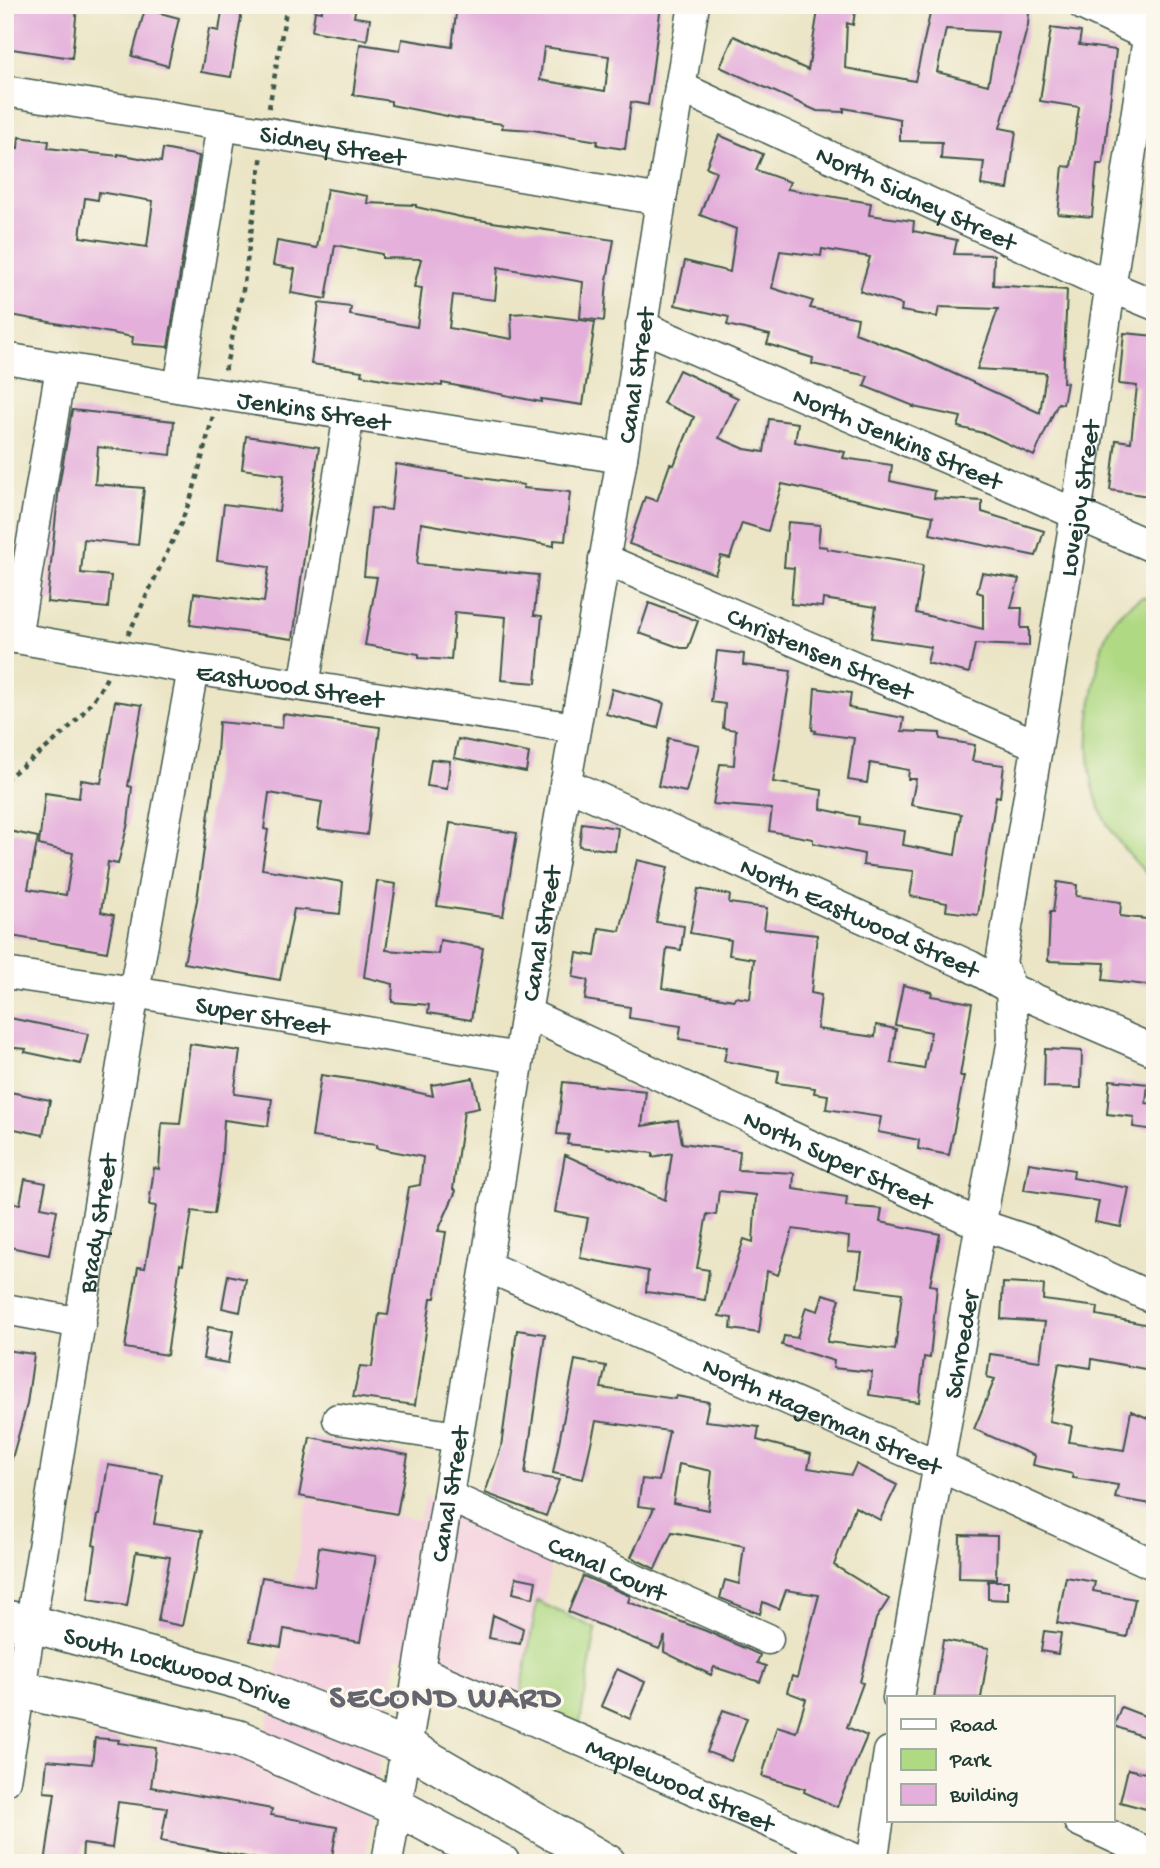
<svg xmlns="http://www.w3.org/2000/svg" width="1160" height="1868" font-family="'Gochi Hand',sans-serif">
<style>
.built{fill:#f4cfde}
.green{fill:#b0d984;stroke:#688b5c;stroke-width:2}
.building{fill:#e4afdb;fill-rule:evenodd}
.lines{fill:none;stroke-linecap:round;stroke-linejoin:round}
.minor-casing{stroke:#3e564a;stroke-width:33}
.major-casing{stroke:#3e564a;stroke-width:40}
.path{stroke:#3e564a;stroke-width:4.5;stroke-dasharray:5 5;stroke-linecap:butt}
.minor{stroke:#fff;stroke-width:30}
.major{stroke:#fff;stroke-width:37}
.labels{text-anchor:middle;stroke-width:6;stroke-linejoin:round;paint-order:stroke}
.street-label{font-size:26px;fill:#1f3d34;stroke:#fbf7ec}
.district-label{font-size:33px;font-weight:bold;letter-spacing:2px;fill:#64656e;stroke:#fbf7ec}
</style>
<rect width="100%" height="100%" fill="#fbf7ec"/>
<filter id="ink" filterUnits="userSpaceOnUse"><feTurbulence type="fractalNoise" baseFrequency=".0143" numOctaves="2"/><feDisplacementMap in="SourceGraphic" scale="14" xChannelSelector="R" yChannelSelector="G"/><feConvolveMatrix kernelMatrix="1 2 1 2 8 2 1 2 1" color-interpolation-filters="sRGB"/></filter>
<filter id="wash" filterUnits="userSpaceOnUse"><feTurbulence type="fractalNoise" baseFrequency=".00686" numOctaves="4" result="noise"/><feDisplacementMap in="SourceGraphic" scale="28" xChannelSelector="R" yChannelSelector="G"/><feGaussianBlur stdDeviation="1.57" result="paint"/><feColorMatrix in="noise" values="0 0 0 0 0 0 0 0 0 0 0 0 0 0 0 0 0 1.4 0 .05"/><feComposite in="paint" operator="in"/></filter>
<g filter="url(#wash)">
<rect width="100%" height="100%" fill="#ebe5c6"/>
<path class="built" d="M425,1497L552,1548L545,1605L536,1602L520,1699L397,1656L364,1863H259L145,1841L161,1726L261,1761L308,1500L419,1520Z"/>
<path class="green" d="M1143,597L1155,601V883C1137,863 1117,844 1105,820C1082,774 1087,720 1097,671C1099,657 1103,638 1111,625C1119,612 1130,604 1143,597Z
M537,1601L596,1629L579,1729L520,1699Z"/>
<g id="blocks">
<path class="building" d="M5,5L77,7L72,58L5,48Z
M223,5H243L231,77L201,72L209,29L219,31Z
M322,5H356L354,17L370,19L367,40L312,31L315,11L322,12Z
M457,5H661L648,105L631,102L625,149L597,145L598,141L533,130L502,128L503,124L457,118L391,105V101L353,95L360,44L400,50L402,39L452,47ZM544,47L609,56L605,91L540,80Z
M819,5H856L853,25L847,23L845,68L915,81L932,5H998L1029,11L1028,25L1000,128L1016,131L1008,189L981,185L984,162L941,159L942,142L900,141V119L844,108V112L817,111L720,67L734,36L808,70ZM946,29L998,32L988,85L937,72Z
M145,9L179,18L168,66L132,56Z
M1051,28L1081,32L1079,45L1116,50L1103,164H1097L1092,217L1058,214L1063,166L1071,167L1079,107L1040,101Z
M719,135L763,154L756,170L790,182L787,189L871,203L869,215L914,221L913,231L957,240L954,254L994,255L993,285L1067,290L1063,382L1067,383L1063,404L1058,403L1034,456L987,434L958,427L961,417L913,407L914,406L864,386L868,376L812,364L813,358L767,344L770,335L727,325L729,317L675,305L685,261L730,272L736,229L700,215L716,171L706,167ZM822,249L870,257L860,291L902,305L901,311L937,317L939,307L998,309L977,369L1046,373L1040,413L915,356L855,333L858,318L810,308L813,301L772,288L780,251L821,256Z
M19,137L49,141L48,148L118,156V154L161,162L163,149L199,156L168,347L132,344L133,337L5,314V146L18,148ZM99,192L153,201L147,247L80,237L85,198L98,200Z
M327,189L368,196L367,203L416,205V207L465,218L614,240L607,280L604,321L580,318L583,282L498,267L495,300L453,295L449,328L512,339L511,314L528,313L595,322L583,405L541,399V402L442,383V386L393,381L361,375L362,371L311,364L319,303L351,307L350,315L417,327L422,288L414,287L421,259L382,258V254L335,245L326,299L291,293L295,269L273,265L277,241L317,248Z
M1124,333L1155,336V497L1110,490L1116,440L1131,442L1137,386L1119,384Z
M679,370L738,398L719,438L745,449L764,452L769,419L798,423L795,442L845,452L843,458L892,465L890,481L935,491L934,498L982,501V512L1044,531L1036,556L930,534L933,516L782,484L768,531L742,523L730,558L721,556L715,574L629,544L645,497L657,501L670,464L674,465L694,417L663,403Z
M72,410L174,421L171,455L98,447L95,484L144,488L138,545L84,539L81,573L111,576L108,608L47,602L59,486Z
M246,436L319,447L293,639L190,625L194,593L264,602L269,567L217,560L224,504L279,511L284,475L242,469Z
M396,464L524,485L523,488L570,492L565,541L554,540V546L421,523L417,564L538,575L534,615L542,616L536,683L501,680L506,617L455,612L451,660L419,658V654L365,645L377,577L364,576L371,508L391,510Z
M788,522L820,525L818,546L827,547V549L923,565L916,613L983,629V594L977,592L982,573L1019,579L1011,608H1022L1021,628H1029V646L975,644L969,673L927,663L931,647L871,638L876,607L823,599L822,607L791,604L794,568L784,567Z
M649,603L698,621L688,648H681L639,633Z
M717,651L744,654L743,665L791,671L773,782L822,790L821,809L859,817L858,824L905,831L903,845L955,855L961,814L911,805L916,779H908L909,770L870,763L867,783L848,780L854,738L815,733L816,731L812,730L815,688L851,693L849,708L904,718L902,731L940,733V739L975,745L972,761L1004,765L1000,797L996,796L978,915L946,911L947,903L910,896L914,871L863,865L864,854L813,843V839L769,831L772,809L713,804L720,764L734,765L736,730L723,728L725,704L711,702Z
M612,689L664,703L658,728L606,714Z
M115,701L142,705L128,786L132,787L128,823L118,864L108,862L101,912L114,915L107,952L5,935V853L9,831L38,837L28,889L66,895L73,853L39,845L45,793L79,798L81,780L101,783Z
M283,714L380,727L367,835L318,829L322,802L269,793L264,829L268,830L262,869L343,882L340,914L294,909L280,980L184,963L197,900L217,754L219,722L282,728Z
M668,738L699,745L686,792L658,786Z
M458,739L529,753L526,772L454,758Z
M431,759L450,761L447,789L427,786Z
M450,823L517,833L503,916L437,906Z
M582,823L618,828L615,851L579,846Z
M637,860L668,867L656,922L684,926L681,950L667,948L662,988L734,1000L735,997L750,999L754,959L729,955L731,940L690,933L698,889L730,895L729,903L767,908L764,929L817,935L811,993L821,995L817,1029L875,1037L876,1025L896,1029L891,1063L924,1069L931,1032L895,1025L903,985L932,992L931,996L972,1003L960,1076H964L949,1155L918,1149L919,1140L878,1132L881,1117L826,1109L828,1095L814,1093L815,1088L777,1083L779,1071L724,1061L727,1047L679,1039L681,1026L629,1018L630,1007L585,1000L588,980L573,977L577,953L595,956L599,928L620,931Z
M377,881L396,884L386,950L438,954L440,940L483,948L471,1020L428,1013L429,1005L392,1002L393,984L364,977Z
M1057,882L1077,885L1076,896L1121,902L1120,916L1155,920V986L1103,980L1105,963L1048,961L1050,912H1053Z
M5,1017L88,1034L81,1064L25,1052L26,1049L5,1047Z
M190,1044L240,1051L234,1094L272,1099L268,1126L224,1120L221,1168L214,1214L192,1211L183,1265L180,1264L167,1355L125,1348L138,1267L145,1268L156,1206L149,1205L154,1168L159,1169L162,1123L180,1124Z
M1045,1049L1082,1051L1081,1088L1044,1087Z
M321,1075L371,1082L433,1096L431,1085L473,1078L479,1108L464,1111L453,1189L456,1191L438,1231L446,1232L435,1298H431L415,1405L353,1397L360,1366L372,1367L379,1314L388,1315L409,1187L420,1185L423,1157L376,1148L377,1145L312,1137Z
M1110,1080L1148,1084L1146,1103L1155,1104V1130L1133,1127L1134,1117L1107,1114Z
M563,1082L646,1091L642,1126L678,1120L682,1143L740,1151L738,1170L794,1173L793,1189L847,1197L846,1206L882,1209L880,1222L940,1234L930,1285L937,1286L930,1358L924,1357L919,1402L869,1395L872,1372L833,1368L834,1361L782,1345L784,1336L797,1338L806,1307L818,1311L823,1294L840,1299L827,1342L895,1350L902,1293L857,1287L862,1253L848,1252L849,1237L793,1229L778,1275L767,1271L759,1333L731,1329L732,1318L719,1316L744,1239L753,1242L756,1195L719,1191L716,1215L707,1214L697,1268L709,1270L705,1300L646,1292L648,1271L580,1258L588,1218L555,1212L565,1155L665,1200L672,1153L653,1157V1153L567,1144L569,1135L557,1134Z
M5,1091L50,1100L43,1135L5,1127Z
M1029,1163L1074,1170L1073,1178L1129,1188L1121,1227L1095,1222L1099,1201L1024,1190Z
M25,1179L46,1183L41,1207L57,1210L49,1255L5,1246V1202L20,1204Z
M228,1275L246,1279L240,1312L222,1308Z
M1003,1283L1044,1285L1043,1300L1098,1307L1097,1315L1155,1326V1371L1092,1359L1091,1368L1059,1363L1049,1421L1072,1426L1069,1442L1124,1450L1131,1411L1155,1421V1487L1152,1504L1115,1498L1118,1485L1073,1478V1474L1033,1465L1035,1456L974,1429L995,1379L987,1377L990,1354L1040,1361L1045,1322L1001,1319Z
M208,1327L233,1331L228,1363L203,1359Z
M517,1330L545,1334L525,1474L559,1480L546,1516L485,1493L501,1447Z
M5,1350L34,1354L27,1404L11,1462H5Z
M575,1360L606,1366L601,1388L675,1399L676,1396L709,1402L705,1421L759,1427L757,1440L811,1454L808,1468L851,1475L856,1464L897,1485L880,1520L855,1507L834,1565L889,1599L876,1619L860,1682L863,1683L847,1727L867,1736L837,1807L804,1792L805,1789L762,1776L777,1726L796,1732L806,1699L787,1692L792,1676L797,1678L819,1595L786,1590L779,1609L763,1602L760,1614L720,1598L725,1580L739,1584L744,1546L672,1532L655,1569L631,1557L654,1508L638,1506L642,1479L659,1481L669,1431L596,1421L583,1479L553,1473ZM679,1464L712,1471L708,1510L673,1503Z
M310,1437L408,1455L397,1514L299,1496Z
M108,1465L162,1474L154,1524L202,1531L195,1574H193L182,1626L158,1621L170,1557L136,1552L127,1606L88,1600L96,1546L93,1545L98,1515H100Z
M960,1535L997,1536L996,1579L959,1578Z
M319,1547L376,1556L360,1642L284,1629L281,1647L250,1641L262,1577L314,1586Z
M583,1576L630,1596L628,1602L706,1631L760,1655L757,1663L766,1666L760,1682L714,1667L711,1675L664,1652L665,1636L659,1649L568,1612Z
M516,1577L536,1581L533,1598L513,1593Z
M1066,1577L1095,1582L1093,1591L1135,1599L1127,1637L1057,1623Z
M988,1581H1008V1600L988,1599Z
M493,1615L523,1628L520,1644L489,1638Z
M1044,1631L1061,1633L1058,1654L1041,1651Z
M943,1640L989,1648L981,1698H934Z
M617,1669L645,1682L630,1719L601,1706Z
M1121,1707L1155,1720V1741L1114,1726Z
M723,1710L747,1718L731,1761L707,1752Z
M95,1738L119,1740L118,1743L156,1748L151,1787L272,1809L271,1815L337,1827L331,1863H278L161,1841L167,1808L118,1802L112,1848L83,1844L82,1863H45L55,1793L44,1792L47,1760L92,1764Z
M1128,1769L1154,1775L1146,1809L1120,1802Z"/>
</g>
</g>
<g filter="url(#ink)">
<use href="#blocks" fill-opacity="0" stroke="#3e564a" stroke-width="2"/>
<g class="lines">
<g class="minor-casing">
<g id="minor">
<path d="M1083,5L1155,39"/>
<path id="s1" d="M680,87L1109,286L1155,305"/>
<path id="s2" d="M5,91L222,125L661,200"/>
<path id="s3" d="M641,326L1155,548"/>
<path id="s4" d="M5,358L218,394L622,458"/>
<path d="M179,387L222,125"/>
<path id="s5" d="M604,559L1037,745"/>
<path id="s6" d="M5,636L193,669L575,728"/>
<path d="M16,638L61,367"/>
<path d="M304,686L349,415"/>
<path id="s7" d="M565,783L970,966L1011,989L1155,1051"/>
<path id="s8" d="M5,973L134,992L518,1058"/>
<path id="s9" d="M526,1013L981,1225L1032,1242L1155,1299"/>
<path id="s10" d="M486,1266L939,1466L1155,1565"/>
<path d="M5,1309L81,1323"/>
<path d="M338,1419L458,1437"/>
<path id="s11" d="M448,1496L768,1639"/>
<path id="s12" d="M420,1671L864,1863"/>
<path id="s13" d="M898,1698L1013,1039L1011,989L1001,963L1076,514L1153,5"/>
<path id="s14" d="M5,1780L134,992L193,669"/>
<path d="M1079,1821L1155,1856"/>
<path id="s15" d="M387,1863L486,1266L526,1013L622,458L661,200L694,5"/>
<path d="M872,1863L889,1752"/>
</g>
</g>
<g class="major-casing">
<g id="major">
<path id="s16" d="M5,1619L29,1623L241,1681L407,1747L607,1863"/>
<path d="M5,1686L239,1739L397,1807L501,1863"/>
</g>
</g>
<path class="path" d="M269,108L287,5
M225,370L243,290L262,154
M128,635L181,523L193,492L213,416
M5,779C44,751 85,721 107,677"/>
<use href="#minor" class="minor"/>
<use href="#major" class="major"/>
</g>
</g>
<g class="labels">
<g class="street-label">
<text dy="9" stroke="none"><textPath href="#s2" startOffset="332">Sidney Street</textPath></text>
<text dy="9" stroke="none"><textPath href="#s1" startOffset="261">North Sidney Street</textPath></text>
<text dy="9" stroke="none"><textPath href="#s15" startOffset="1508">Canal Street</textPath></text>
<text dy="9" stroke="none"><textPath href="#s4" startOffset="313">Jenkins Street</textPath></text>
<text dy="9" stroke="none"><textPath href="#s3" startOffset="280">North Jenkins Street</textPath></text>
<text dy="9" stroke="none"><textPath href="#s13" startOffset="1218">Lovejoy Street</textPath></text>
<text dy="9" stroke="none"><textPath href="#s5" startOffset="236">Christensen Street</textPath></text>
<text dy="9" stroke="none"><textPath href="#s6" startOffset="289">Eastwood Street</textPath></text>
<text dy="9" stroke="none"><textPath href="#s7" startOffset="324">North Eastwood Street</textPath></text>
<text dy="9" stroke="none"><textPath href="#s15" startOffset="942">Canal Street</textPath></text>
<text dy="9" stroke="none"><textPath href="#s8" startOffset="261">Super Street</textPath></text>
<text dy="9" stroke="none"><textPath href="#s9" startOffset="345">North Super Street</textPath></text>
<text dy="9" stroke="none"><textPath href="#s14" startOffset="564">Brady Street</textPath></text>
<text dy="9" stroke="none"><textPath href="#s13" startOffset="359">Schroeder</textPath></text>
<text dy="9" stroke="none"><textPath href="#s10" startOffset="368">North Hagerman Street</textPath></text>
<text dy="9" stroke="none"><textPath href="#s15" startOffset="374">Canal Street</textPath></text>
<text dy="9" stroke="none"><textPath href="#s11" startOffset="175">Canal Court</textPath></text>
<text dy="9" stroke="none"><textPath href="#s16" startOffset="180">South Lockwood Drive</textPath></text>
<text dy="9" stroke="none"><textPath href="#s12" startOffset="284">Maplewood Street</textPath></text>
</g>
<g class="district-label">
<text x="446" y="1706">SECOND WARD</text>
</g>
</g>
<rect width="1160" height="1868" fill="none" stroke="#fbf7ec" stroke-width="28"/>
<rect x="887" y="1696" width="228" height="126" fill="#fbf7ec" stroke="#a3ada2" stroke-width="2"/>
<rect x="901" y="1719" width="35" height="10" fill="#ffffff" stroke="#a3ada2" stroke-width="2"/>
<text x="950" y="1731" font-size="21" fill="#1f3d34">Road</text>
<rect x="901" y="1749" width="35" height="21" fill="#b0d984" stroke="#a3ada2" stroke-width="2"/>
<text x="950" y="1766" font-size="21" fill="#1f3d34">Park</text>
<rect x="901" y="1784" width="35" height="21" fill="#e4afdb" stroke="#a3ada2" stroke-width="2"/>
<text x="950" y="1801" font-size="21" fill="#1f3d34">Building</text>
</svg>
